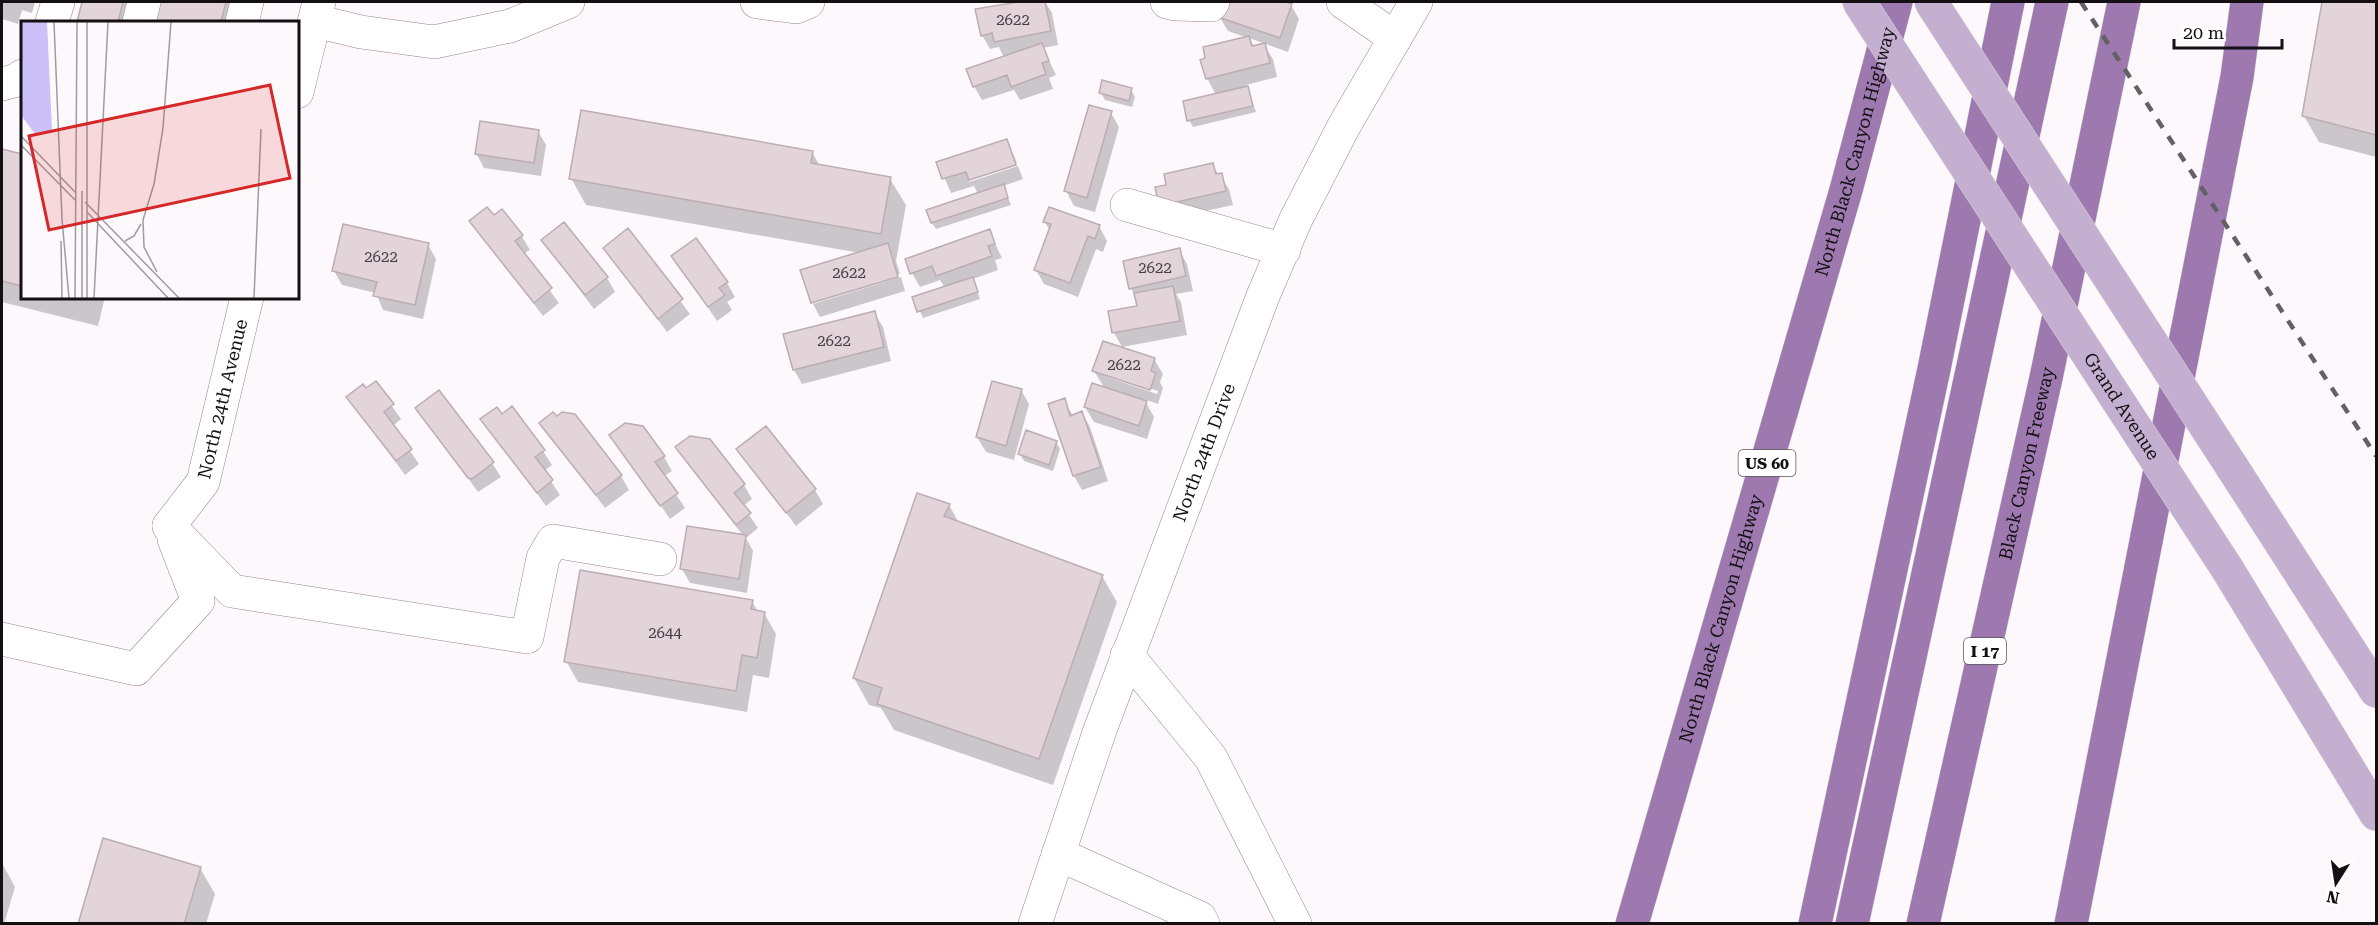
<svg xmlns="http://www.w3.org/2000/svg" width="2378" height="925" font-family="'Roboto Serif',serif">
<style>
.shadow{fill:#0003;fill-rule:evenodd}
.building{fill:#e3d4da;stroke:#bcadb2;stroke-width:1.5}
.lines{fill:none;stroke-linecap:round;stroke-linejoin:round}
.minor-casing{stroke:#948891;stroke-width:34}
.major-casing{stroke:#d5d4d4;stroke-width:34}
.highway-casing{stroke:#d5d4d4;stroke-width:34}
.minor{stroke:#fff;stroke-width:33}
.major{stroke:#c4afd0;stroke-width:33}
.highway{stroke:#9d79b0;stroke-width:33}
.rail{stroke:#646063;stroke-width:4.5;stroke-dasharray:10 10;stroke-linecap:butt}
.major-bridge-casing{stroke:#d5d4d4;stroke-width:34;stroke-linecap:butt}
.major-bridge{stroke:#c4afd0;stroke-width:33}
.labels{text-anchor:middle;stroke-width:4.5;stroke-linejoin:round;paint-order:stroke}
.number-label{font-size:15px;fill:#474044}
.shield{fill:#fff;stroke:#5a5759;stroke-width:1.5}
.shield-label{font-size:16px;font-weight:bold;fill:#130f12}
.street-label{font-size:18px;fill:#130f12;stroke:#fff}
.inset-road{fill:none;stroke:#9f9b9e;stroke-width:1.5}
.view{fill:#d62828;fill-opacity:0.15;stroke:#d62828;stroke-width:3}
.inset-edge{fill:none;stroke:#130f12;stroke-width:3}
</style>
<rect width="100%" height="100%" fill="#fdf8fc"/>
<path class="shadow" d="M2,2H35L32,13L22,10L18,24L2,19Z
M84,2H128L123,22H79Z
M159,2H231L226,22H154Z
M1026,2H1045L1052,13L1058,45L1043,48L1056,75L1049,78L1053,89L1020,100L1014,90L982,100L974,86L1004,58L999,47L990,49L982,35L977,11Z
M1225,2H1282L1291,5L1299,19L1288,52L1249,38L1254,47L1264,45L1273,59L1277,77L1246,85L1256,112L1193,127L1189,120L1216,95L1207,78L1248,38L1228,31L1219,16Z
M2323,2H2376V157L2319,142L2304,116Z
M1131,90L1135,97L1132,107L1105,100L1101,93Z
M1111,113L1119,127L1095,212L1074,206L1066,191Z
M538,131L546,145L541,176L484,168L476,153Z
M1007,140L1017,163L969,179V182L1018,166L1023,179L1003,186L1011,205L936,229L932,223L978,194L974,186L951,193L938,163Z
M2,151L22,156V297H105L98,326L2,302Z
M812,152L820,166L890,179L906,205L896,261L900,274L813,301V304L802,271L860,253L586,205L571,178Z
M1212,165L1229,189L1233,205L1169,219L1168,186Z
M493,217L521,235L530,250L523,254L559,303L543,316L471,222Z
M1045,222L1099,226L1107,241L1103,252L1096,249L1078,297L1044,284L1036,270L1050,231Z
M628,230L690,314L667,332L605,248Z
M989,231L1002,258L995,260L998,270L973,279L980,299L923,318L914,298L945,288L940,280L920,287L912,273Z
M543,241L607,278L615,292L594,309Z
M428,245L436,259L423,319L383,310L376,293L342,285L334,271Z
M1179,250L1187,264L1193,291L1176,294L1181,302L1187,335L1122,347L1114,333L1139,307L1131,288Z
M673,256L727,283L735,297L727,302L732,310L717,321Z
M901,277L905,291L820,317L813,304Z
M874,313L883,327L891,361L802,384L794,370L785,336Z
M1154,359L1163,374L1160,382L1163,388L1158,404L1144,399L1154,417L1147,439L1094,422L1085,407L1105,389L1094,371ZM1104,373L1158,391L1157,394L1104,376Z
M376,383L401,419L393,426L419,464L405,475L348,397Z
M1021,390L1029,404L1014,460L986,452L977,437Z
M1064,400L1073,416L1082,413L1090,427L1108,481L1082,490L1074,476Z
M417,408L492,463L501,477L478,492Z
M482,419L543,451L552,465L544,471L560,495L546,506Z
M541,423L621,476L629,490L605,508Z
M611,435L664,457L672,471L664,476L685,508L670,519Z
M1056,442L1060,449L1053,471L1024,461L1020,454Z
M677,448L744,485L752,499L743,506L758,528L746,538L753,551L747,593L690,583L682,569L744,537Z
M738,449L815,490L823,504L796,526Z
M949,505L959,523L1102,576L1117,602L1053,785L894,730L881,708L869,705L854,678Z
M752,601L758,612L764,613L776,634L769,678L753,675L747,712L578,682L566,661Z
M2,863L15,887L4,924H2Z
M200,868L215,894L206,924H79Z"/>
<path class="building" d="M82,2H123L118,22H77Z
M158,2H226L221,22H153Z
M1018,2H1045L1051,31L994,42L992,33L981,36L975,9Z
M1223,2H1286L1292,4L1280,38L1218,17Z
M2322,2H2376V135L2302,116Z
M1249,36L1252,46L1265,43L1270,63L1206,79L1200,60L1205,58L1203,47Z
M1042,43L1049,61L1042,63L1046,74L1011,87L1007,75L973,87L966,69Z
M1102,80L1132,88L1129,101L1099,93Z
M1248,86L1253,106L1187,121L1183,101Z
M1089,105L1112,111L1087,198L1064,191Z
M581,110L813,151L811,163L891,177L881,234L569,179Z
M480,121L539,130L534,163L475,154Z
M1007,139L1016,165L969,180L966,172L942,179L936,162Z
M2,149L22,154V286L2,281Z
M1213,163L1216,174L1222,173L1226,191L1159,206L1155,187L1166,185L1164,174Z
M1004,184L1008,198L931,223L926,210Z
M487,207L494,215L502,209L523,235L515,241L552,288L534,303L469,221Z
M1049,207L1100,225L1095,239L1088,236L1070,283L1034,270L1051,224L1043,222Z
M564,222L608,277L585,295L541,240Z
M343,224L429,243L415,305L373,296L377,282L332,271Z
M628,228L683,299L658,319L603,248Z
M990,229L995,244L988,246L992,256L936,276L932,266L910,274L905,259Z
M696,238L728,282L719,288L725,295L708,307L671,256Z
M888,243L898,277L811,303L800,270Z
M1180,248L1186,276L1129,289L1123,261Z
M973,277L978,292L917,312L912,297Z
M1173,286L1180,321L1112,333L1108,311L1137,306L1134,293Z
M875,311L884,347L793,370L783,334Z
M1103,341L1155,358L1151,371L1156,373L1150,390L1092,371Z
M376,381L394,404L384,412L412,449L396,461L346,397L363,384L366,388Z
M992,381L1022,389L1006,446L976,437Z
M1092,383L1147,401L1139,426L1084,407Z
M439,390L494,462L472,479L468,478L415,408Z
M1065,398L1070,416L1082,411L1101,467L1073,476L1048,404Z
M512,406L545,450L535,457L553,480L537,493L480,419L497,407L502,414Z
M553,412L557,416L562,412L575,414L622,475L596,495L539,423Z
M625,423L643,426L665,456L655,462L678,493L660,506L609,435Z
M766,426L816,489L786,513L736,449Z
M1026,430L1057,441L1049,465L1018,454Z
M690,436L710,439L745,484L734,493L751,513L736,525L675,447Z
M917,493L950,504L944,516L1103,575L1039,759L877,704L882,688L853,678Z
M687,526L746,535L739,579L680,569Z
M580,570L753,600L751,609L765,612L757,658L742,655L736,691L564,662Z
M103,838L201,867L184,924H78Z"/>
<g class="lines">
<g class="minor-casing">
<g id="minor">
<path d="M757,2L796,7L808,2"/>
<path d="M1167,2L1175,4L1211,5L1213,2"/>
<path d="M1343,2L1395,38"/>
<path d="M315,21L361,32L434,42L510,26L568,2"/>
<path d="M52,22L58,2"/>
<path d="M139,22L144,2"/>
<path d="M242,22L247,2"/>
<path d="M2,84L17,80L22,76"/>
<path d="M297,92L319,2"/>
<path d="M1127,205L1284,250"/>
<path d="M169,526L232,591L527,637L543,558L553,541L660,559"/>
<path id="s1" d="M169,526L203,482L247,297"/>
<path d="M2,639L136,669L198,601L174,539"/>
<path d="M1127,655L1211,758L1295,924"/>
<path d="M1058,854L1200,918L1203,924"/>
<path id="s2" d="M1035,924L1100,730L1263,296L1296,219L1344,126L1416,2"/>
</g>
</g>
<g class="major-casing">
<path id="major" d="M2232,467L2376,691
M2228,570L2376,814"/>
</g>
<g class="highway-casing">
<g id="highway">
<path id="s3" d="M1632,924L1846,190L1896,2"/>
<path d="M1815,924L1934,369L2008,2"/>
<path d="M1852,924L2052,2"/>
<path id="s4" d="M1923,924L2046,378L2124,2"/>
<path d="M2071,924L2237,77L2247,2"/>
</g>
</g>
<use href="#minor" class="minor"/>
<use href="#major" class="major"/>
<use href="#highway" class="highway"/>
<path class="rail" d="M2081,2L2376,456"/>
<g class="major-bridge-casing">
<g id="major-bridge">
<path id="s5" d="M1859,2L2228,570"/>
<path d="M1931,2L2232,467"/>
</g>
</g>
<use href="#major-bridge" class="major-bridge"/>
</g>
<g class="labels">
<g class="number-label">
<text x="1013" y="25">2622</text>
<text x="381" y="262">2622</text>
<text x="1155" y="273">2622</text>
<text x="849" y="278">2622</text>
<text x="834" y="346">2622</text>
<text x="1124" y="370">2622</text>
<text x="665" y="638">2644</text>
</g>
<g class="shield">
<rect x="1738.5" y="450" width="57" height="26" rx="4.5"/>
<rect x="1964" y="638" width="42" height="26" rx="4.5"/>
</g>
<g class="shield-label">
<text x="1767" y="469">US 60</text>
<text x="1985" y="657">I 17</text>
</g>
<g class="street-label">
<text dy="6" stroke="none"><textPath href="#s3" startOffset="804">North Black Canyon Highway</textPath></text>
<text dy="6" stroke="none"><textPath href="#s1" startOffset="141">North 24th Avenue</textPath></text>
<text dy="6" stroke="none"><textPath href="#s5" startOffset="482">Grand Avenue</textPath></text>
<text dy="6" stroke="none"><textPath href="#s2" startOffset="501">North 24th Drive</textPath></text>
<text dy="6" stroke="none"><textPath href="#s4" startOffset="472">Black Canyon Freeway</textPath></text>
<text dy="6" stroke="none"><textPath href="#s3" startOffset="318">North Black Canyon Highway</textPath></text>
</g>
</g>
<g transform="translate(21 21)">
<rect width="278" height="278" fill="#fdf8fc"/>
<path d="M0,1H26L31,109L14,113L0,94Z" fill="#ccc0f9"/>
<path class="inset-road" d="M33,1L41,198L48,277M66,1V277M0,115L55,172M0,124L55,180M61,170V277M64,181L158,277M66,191L147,277M122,199L133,163L142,107L150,1M122,199L123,226L136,251M40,220L41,277M104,220L113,215L120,203M54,277L56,1M73,277L87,1M233,277L240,108"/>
<path class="view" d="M249,64L269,157L28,209L8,115Z"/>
<rect width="278" height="278" class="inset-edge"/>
</g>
<rect width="2378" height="925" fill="none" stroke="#130f12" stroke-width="6"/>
<g transform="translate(2336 883) rotate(192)" stroke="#ffffff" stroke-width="4.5" paint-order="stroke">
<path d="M0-4.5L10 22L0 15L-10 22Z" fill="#130f12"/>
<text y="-9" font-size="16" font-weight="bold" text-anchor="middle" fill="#130f12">N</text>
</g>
<path d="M2174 39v9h108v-9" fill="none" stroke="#130f12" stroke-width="3"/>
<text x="2183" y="39" font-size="18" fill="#130f12" stroke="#ffffff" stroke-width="4.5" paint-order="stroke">20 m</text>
</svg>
